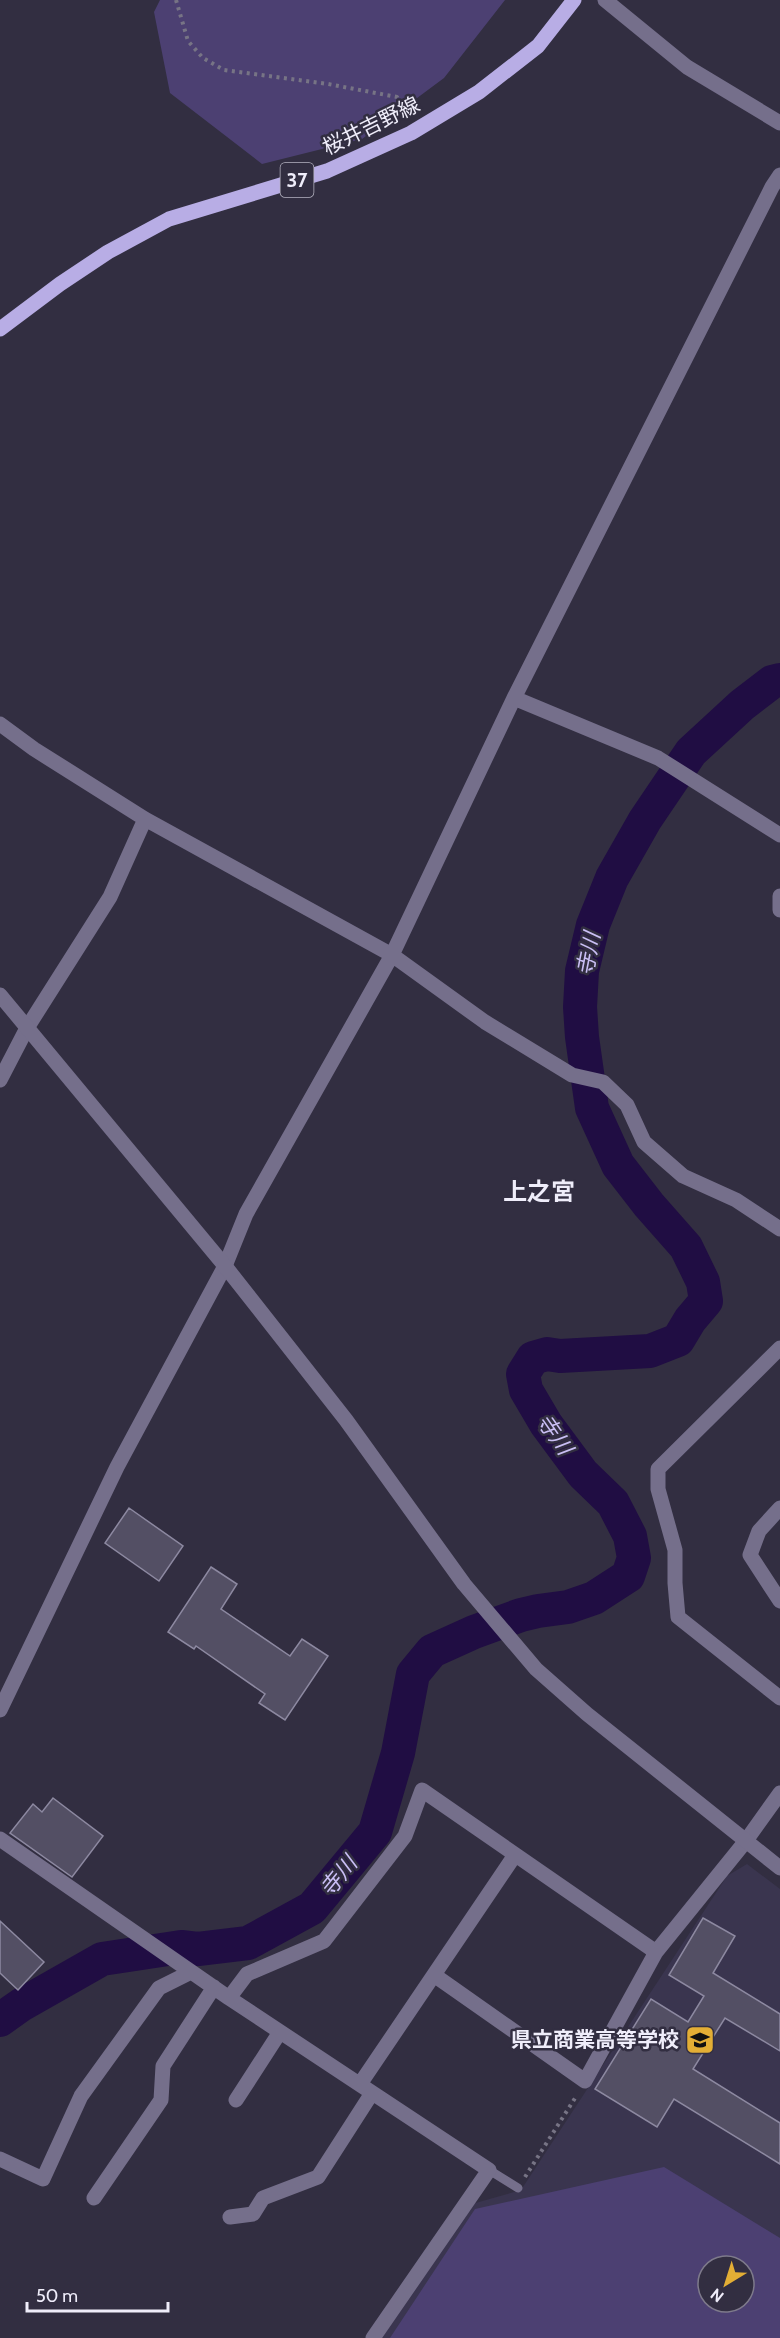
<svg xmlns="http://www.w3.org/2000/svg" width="780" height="2338" font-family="Cabin,'Noto Sans JP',sans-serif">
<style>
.built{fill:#3a354f;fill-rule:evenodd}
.green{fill:#4c4072;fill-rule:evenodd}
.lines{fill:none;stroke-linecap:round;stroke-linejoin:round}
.river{stroke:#200d43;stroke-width:34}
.building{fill:#534f64;stroke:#8d89a1;stroke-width:1.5}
.path{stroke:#777485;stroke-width:4;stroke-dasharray:3 4.5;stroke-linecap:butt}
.service{stroke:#756f8b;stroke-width:9}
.minor{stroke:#756f8b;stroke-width:15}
.tertiary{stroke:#756f8b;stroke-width:15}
.primary{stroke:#b8ade5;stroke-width:15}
.labels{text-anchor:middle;stroke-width:5;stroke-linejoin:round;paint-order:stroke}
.shield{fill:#322e41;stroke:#b6b4c2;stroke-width:1.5}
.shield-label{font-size:20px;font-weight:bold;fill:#efedfa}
.street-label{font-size:21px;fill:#efedfa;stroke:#322e41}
.poi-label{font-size:21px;font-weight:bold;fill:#efedfa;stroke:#322e41;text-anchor:end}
.water-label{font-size:22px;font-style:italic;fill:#cabff5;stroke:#322e41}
.quarter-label{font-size:24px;font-weight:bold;fill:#efedfa;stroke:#322e41}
</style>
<rect width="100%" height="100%" fill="#322e41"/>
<path class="built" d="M747,1864L780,1889V2338H380L472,2204L521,2190L727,1876ZM708,2266H744V2302H708Z"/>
<path class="green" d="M160,0H505L444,78L362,139L262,164L170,93L154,12Z
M664,2167L780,2238V2338H390L475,2209ZM708,2266H744V2302H708Z"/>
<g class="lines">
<path class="river" d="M0,2020L21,2005L102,1959L181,1947L198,1949L248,1943L312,1908L375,1832L398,1753L413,1674L432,1651L474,1632L521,1615L538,1611L568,1607L594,1598L628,1576L634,1558L630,1536L613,1503L583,1474L546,1424L526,1390L523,1374L533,1358L547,1354L560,1356L650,1351L678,1340L690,1320L706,1301L703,1282L686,1247L649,1205L618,1165L592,1108L582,1037L580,1007L582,971L593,925L612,878L645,820L691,752L742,705L772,682L780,680"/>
</g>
<path class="building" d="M129,1508L183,1546L159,1581L105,1543Z
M211,1567L237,1584L221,1609L290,1656L302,1639L328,1656L285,1720L259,1703L265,1694L196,1646L194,1649L168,1632Z
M53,1798L103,1836L72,1877L10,1833L33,1804L42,1812Z
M703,1918L735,1936L713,1973L780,2014V2051L725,2018L693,2069L780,2123V2164L674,2099L657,2127L595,2089L651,1999L688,2022L704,1996L669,1975Z
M0,1921L44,1962L18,1990L0,1973Z"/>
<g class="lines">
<path class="path" d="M176,0L188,41L203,58L224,70L328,84L397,97L406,119
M525,2177L577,2095"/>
<path class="service" d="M489,2170L518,2188"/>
<path class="minor" d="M605,0L687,67L780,123
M514,698L658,758L780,835
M0,724L34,749L145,819L392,955L485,1022L572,1075L603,1082L627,1105L644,1142L683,1176L736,1200L780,1229
M780,896V910
M0,1080L27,1028L110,897L145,819
M780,1348L658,1469V1489L675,1550V1583L678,1617L780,1698
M780,1508L759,1531L750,1555L780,1601
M0,1710L117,1467L225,1266L246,1214L392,955L514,698L772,187L780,175
M0,1839L229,1998L489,2170L373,2338
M434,1975L585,2081L656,1952L745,1842L780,1793
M229,1998L247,1974L324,1941L405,1836L422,1790L656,1952
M360,2084L515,1855
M236,2100L280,2032
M0,2159L43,2179L81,2096L159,1988L191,1972
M94,2198L161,2100L163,2066L214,1987
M230,2217L253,2214L263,2198L318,2177L372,2093"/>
<path class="tertiary" d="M0,995L225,1266L346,1420L464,1584L536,1669L587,1714L780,1868"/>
<path class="primary" d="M0,329L60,284L108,252L169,219L327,171L411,133L479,92L538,46L574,0"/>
</g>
<defs>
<g id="school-square" transform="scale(1.5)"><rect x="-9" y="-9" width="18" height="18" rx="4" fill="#e3ae35" stroke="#322e41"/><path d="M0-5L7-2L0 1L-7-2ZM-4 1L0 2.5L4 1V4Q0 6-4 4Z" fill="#111"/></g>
</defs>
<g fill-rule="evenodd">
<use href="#school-square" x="700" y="2040"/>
</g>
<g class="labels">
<rect class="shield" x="280.5" y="163" width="33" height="34" rx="4.5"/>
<g class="shield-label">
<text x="297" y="187">37</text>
</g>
<g class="street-label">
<text transform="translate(371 126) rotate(-26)" y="7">桜井吉野線</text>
</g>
<g class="poi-label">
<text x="679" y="2047">県立商業高等学校</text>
</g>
<g class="water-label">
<text transform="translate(588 954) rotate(-79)" y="8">寺川</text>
<text transform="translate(555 1434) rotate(55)" y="8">寺川</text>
<text transform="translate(338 1876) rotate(-51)" y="8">寺川</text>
</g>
<g class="quarter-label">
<text x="539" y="1200">上之宮</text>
</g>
</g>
<g transform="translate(726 2284) rotate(218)"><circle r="28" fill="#322e41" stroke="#7e7a8b" stroke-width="1.5"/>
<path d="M0-4.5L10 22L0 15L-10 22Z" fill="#e3ae35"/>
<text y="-9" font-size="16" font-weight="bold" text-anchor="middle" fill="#efedfa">N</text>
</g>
<path d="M27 2302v9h141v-9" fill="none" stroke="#efedfa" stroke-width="3"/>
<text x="36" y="2302" font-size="18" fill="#efedfa" stroke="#322e41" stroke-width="4.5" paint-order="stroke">50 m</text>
</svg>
